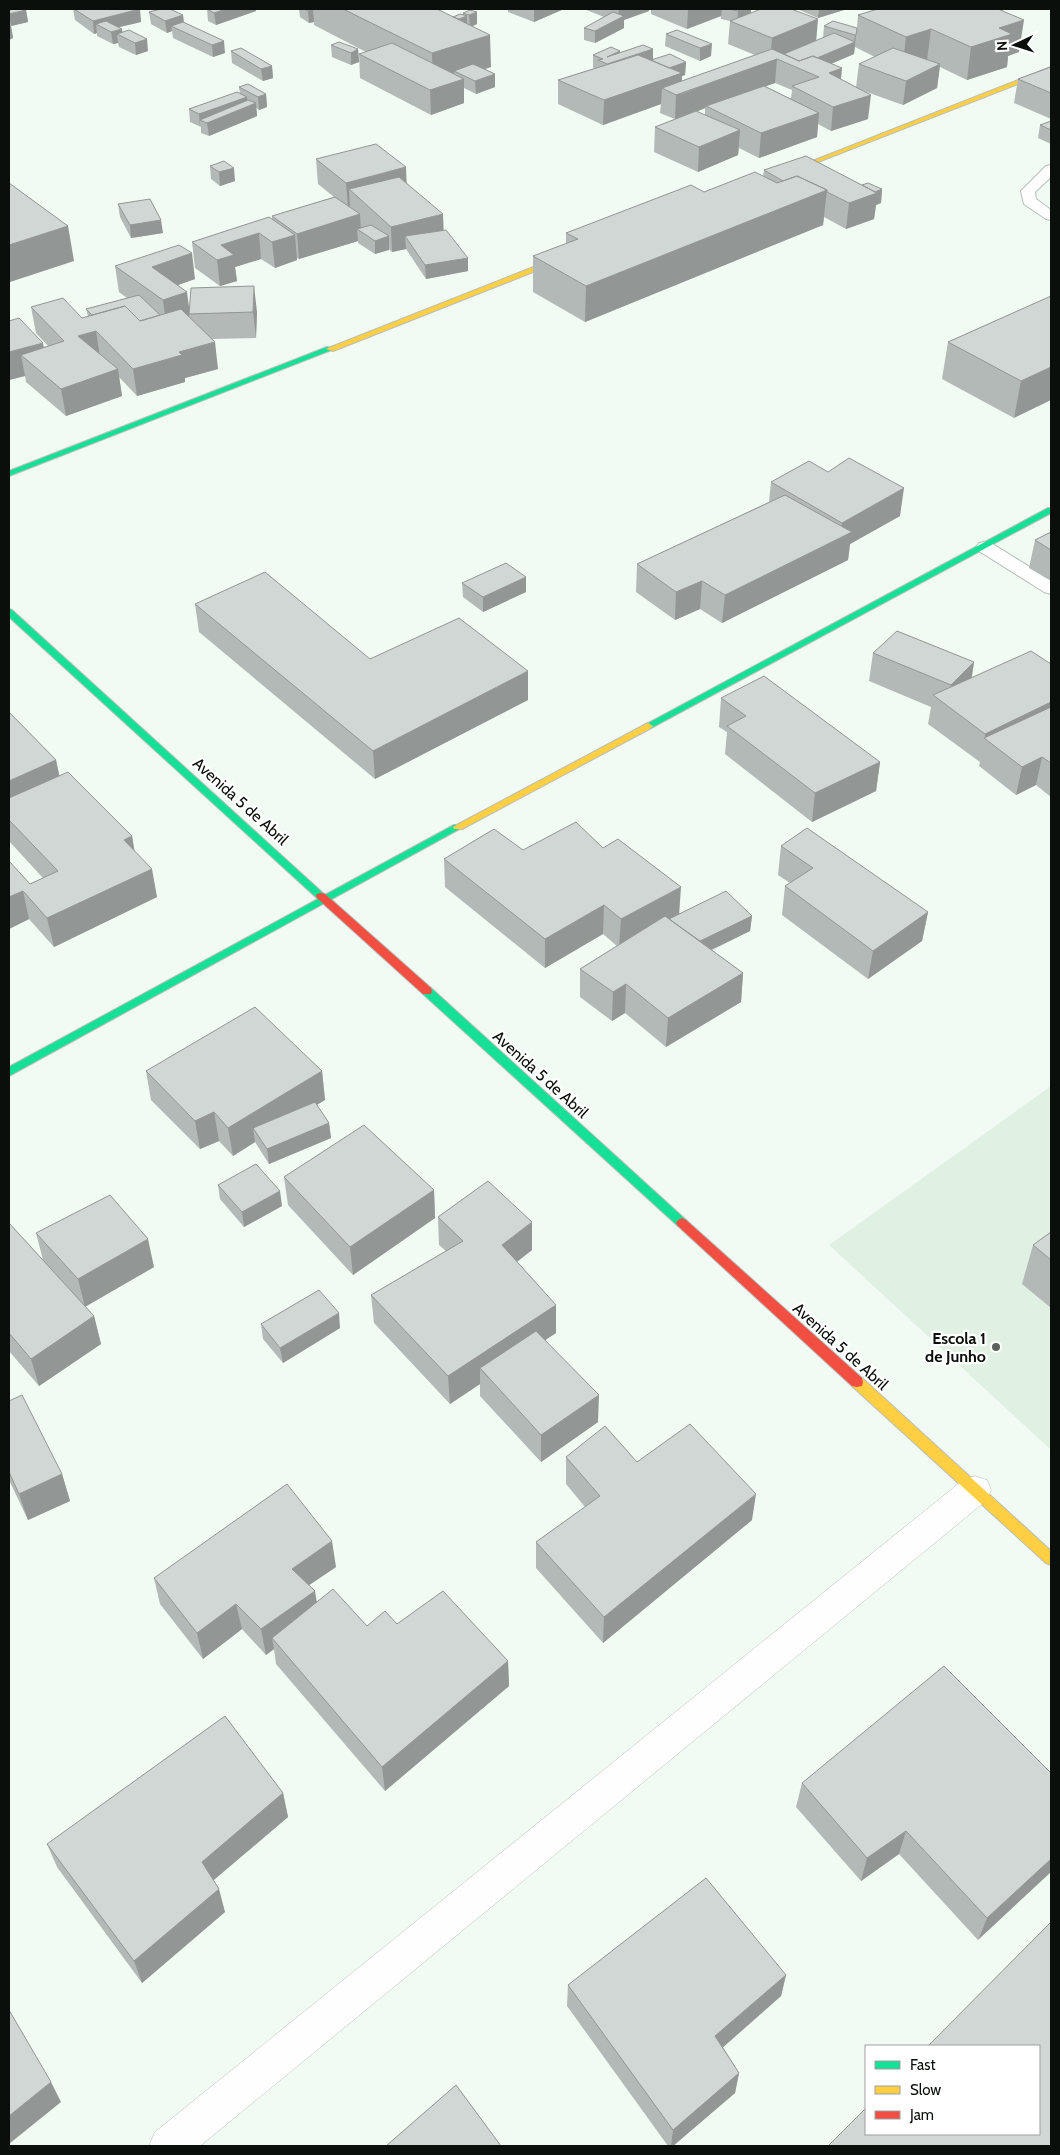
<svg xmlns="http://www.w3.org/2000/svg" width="1060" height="2155" font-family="Cabin,sans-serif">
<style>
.built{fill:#e0f0e3}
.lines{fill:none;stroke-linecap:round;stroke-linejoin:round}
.lane-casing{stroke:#b8beb9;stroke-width:2}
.street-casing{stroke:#b8beb9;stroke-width:1}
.fast-casing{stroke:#b8beb9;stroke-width:2}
.slow-casing{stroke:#b8beb9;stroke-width:2}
.jam-casing{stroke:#b8beb9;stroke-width:2}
.lane{fill:#fdfefd;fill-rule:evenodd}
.street{fill:#fdfefd;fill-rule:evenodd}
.fast{fill:#16e098;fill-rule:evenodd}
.slow{fill:#ffcf43;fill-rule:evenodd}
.jam{fill:#f24e42;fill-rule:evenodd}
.wall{fill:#b3b9b6;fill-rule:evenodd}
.shaded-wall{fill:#929694}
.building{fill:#d0d7d4;stroke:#929694}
.poi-dot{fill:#5b615d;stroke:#fff;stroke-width:2}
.labels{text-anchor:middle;stroke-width:4.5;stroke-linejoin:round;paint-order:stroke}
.street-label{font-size:16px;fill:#0a0f0b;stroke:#fff}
.poi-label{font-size:16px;font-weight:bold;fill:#0a0f0b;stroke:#fff;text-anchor:end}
</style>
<rect width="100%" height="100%" fill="#f2faf4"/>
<path class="built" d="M1051,1086V1450L829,1245Z"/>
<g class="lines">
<g class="lane-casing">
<path id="lane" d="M1051,165V177L1035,192L1036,199L1051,210V220L1046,219L1024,204L1021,191L1046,166Z
M985,542L991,543L1051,580V594L1044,592L979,551L976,547L979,543Z"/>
</g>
<g class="street-casing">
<path id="street" d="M975,1476L987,1480L991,1490L987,1500L200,2146H149L155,2132L963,1480Z"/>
</g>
<g class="fast-casing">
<path id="fast" d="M327,347L334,349L9,476V471Z
M1048,508H1051V513L651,728L648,729L643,726Z
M9,609L12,610L325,895L454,825H462L463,827L9,1076V1067L318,899L9,617Z
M427,987L431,988L686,1220L688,1223L686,1226H678L423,994L422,991Z"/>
</g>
<g class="slow-casing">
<path id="slow" d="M1051,67V71L782,176L777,175Z
M564,255L571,257L333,351L326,349Z
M648,723L653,726L651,728L462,829H454L453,827Z
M857,1377L862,1378L1051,1551V1565L1046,1563L852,1386L851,1382L852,1378Z"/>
</g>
<g class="jam-casing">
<path id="jam" d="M321,893L325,894L431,988L432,991L431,994H423L317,898L316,896L317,894Z
M682,1218L686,1220L862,1378L863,1382L862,1386L857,1387L852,1386L678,1226L676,1223L678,1220Z"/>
</g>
<use href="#lane" class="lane"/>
<use href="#street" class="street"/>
<use href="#fast" class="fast"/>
<use href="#slow" class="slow"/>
<use href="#jam" class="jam"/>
</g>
<path class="wall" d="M73,9H139L141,22L119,27L122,33L148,51L136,55L119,47L118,43L113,44L97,36V33L94,34L75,20Z
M207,9H256V11L216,25L208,21Z
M299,9H437L453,17L463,15V13L470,10L477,24L473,26L491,67L484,69L495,87L476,94L464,88V103L431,115L360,78L359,54L366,52L314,25V22L309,23L300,17Z
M508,9H564L534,22L508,12Z
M584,9H751V13L816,41L823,38L824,26L857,28L858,15L878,9L1019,52L1008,56L1007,67L967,80L940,67L937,88L903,105L861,90L868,119L831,131L818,124L817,137L759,158L739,148L738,155L698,172L654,152L655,127L675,119L660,113L661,104L603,125L558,104V80L595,68H593V55L620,51V53L653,49V59L686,62L685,75L682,76V81L755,55L728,44L730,21L721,19V16L687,29L651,14V10L649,9V11L624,20V28L595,43L584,40V28L604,17ZM855,47L875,57L859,64L856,87L841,80L831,64L854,54ZM775,83L792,90L791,99L765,86ZM705,108V115L697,112Z
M797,9H844V10L818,18Z
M9,10H26L28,22L11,26L13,38L9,40Z
M149,12L183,15L184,22L225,53L213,57L173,38L172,31L167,33L151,24Z
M677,30L711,56L700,61L665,46L666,34Z
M331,45L358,49L359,62L351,65L332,57Z
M231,51L272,66L273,78L263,81L232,63Z
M1051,67V119L1014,103L1018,79Z
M239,87L266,94L267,107L259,110L256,108L257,116L209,136L201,133V127L190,122L189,109L240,94Z
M1051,121V144L1038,138L1040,125Z
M316,159L407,183L443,230L468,271L426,279L406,249L392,252L389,249L375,254L358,243V241L299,259L297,258V260L275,268L261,259L235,267L237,281L220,286L195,268L192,242L272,219V216L334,197L318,184Z
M210,166L235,181L220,186L211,179Z
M764,170L862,185L882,189L881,203L876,205L874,219L846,229L824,217L823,225L585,322L533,292V256L566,244V233L704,192L763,177Z
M118,204L163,233L131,238L120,217Z
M115,266L195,279L178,285L189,307L257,312L256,338L212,339L218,369L185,378V382L137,396L119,377L122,396L66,416L26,382L25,376L9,380V321L44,347L48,346L36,333L31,307L82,318L88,316L86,309L127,298L119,292Z
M1051,296L1014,418L942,379L948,342Z
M771,482L900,516L850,544L848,560L722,623L700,609L675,620L636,592L637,564L769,502Z
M1051,532V581L1029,568L1035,540Z
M462,583L526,592L483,612L463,597Z
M195,604L370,659L528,700L375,779L199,632Z
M873,653L974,662L972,678L1051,664V797L1036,785L1016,795L979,766L980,762L928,724L931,707L869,681Z
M721,698L880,762L876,791L812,822L725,754L727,732L719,727Z
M9,712L56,760L59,776L132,836L134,850L157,897L54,947L29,919L9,929V861L30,884L43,878L9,841Z
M781,846L928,912L922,941L868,979L782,915L785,886L790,883L778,875Z
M603,848L679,913L752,916L750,931L712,950L743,973L741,1002L666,1047L625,1013L612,1021L580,997V969L617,946L603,934L545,968L445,887L444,859L523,850Z
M146,1071H322L325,1100L316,1105L329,1123L331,1138L269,1164L255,1142L233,1156L219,1141L200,1149L151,1100Z
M284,1177L434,1190L435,1218L353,1275L288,1205Z
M218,1185L282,1206L244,1227L220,1199Z
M438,1217L532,1250L517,1262L556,1305V1333L545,1340L598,1422L541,1462L480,1396V1384L450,1404L374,1323L371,1295L446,1251L439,1245Z
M9,1223L43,1260L36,1233L154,1267L85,1306L94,1316L101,1344L39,1386L9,1351Z
M1051,1232V1308L1022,1284L1033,1245Z
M261,1324L340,1328L283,1363L263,1339Z
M9,1401L62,1474L70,1501L28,1520L9,1480Z
M566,1457L637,1462L752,1520L603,1643L536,1568V1542L585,1507L566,1484Z
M336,1567L309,1585L317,1602L367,1626L397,1624L508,1661L509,1686L385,1791L276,1664L274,1649L266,1655L242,1629L203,1659L160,1604L154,1578Z
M1051,1773L978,1940L899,1854L861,1881L796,1807L802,1783Z
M283,1793L288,1817L213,1880L225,1912L142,1983L57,1867L47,1844Z
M786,1975L781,1996L723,2047L739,2073L735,2093L673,2146H668L567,2006L568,1985Z"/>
<path class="shaded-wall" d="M140,9L141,22L107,30L96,24L97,33L94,34L93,21Z
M226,9H256V11L216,25L214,13Z
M534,9H564L534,22Z
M619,9H649V11L624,20V28L595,43V31L618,19Z
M688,9H722L721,16L687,29Z
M741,9H751V13L737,23L738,11Z
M819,9H844V10L818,18Z
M26,10L28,22L11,26L13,38L9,40V27L11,26L9,14Z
M313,10L314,22L309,23L308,11Z
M477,12V24L470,27L469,15Z
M183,15L184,28L171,26L172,31L167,33L165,21Z
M467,16V29L458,20Z
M818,19L816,43L777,59L775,83L709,107L706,106L705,108L675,120L676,95L662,88L661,104L603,125L604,100L660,71L686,62L685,75L682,76L681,94L770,61L772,38Z
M1024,20L1019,52L1008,56L1007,67L967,80L971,47L999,28Z
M122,29L123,37L117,34L118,43L113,44L111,32Z
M931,29L927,61L902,70L906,37Z
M490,35L491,67L464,76L454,71V79L433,86L432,53Z
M855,35H856L854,54L809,73L797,66L854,42Z
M147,39L148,51L136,55L135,43Z
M224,41L225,53L213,57L212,45Z
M712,44L711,56L700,61V48Z
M358,49L359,62L351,65V53Z
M653,49V62L646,64L644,63L643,65L608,78V65L606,64L607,57L620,51V61Z
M940,64L937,88L903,105L906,81Z
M272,66L273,78L263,81L261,69Z
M842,68L840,92L829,73Z
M495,74V87L476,94L475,81Z
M464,79V103L431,115L430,90Z
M266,94L267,107L259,110L258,97Z
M871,95L868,119L831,131L833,107Z
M247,97L248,107L256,103L257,116L209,136L207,123L200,120V127L199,114Z
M819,113L817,137L759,158L761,133Z
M740,130L738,155L698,172L699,147Z
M406,167L407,192L349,189L350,207L348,208L346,183Z
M234,168L235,181L220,186L219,172Z
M882,189L881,203L876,205L874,219L846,229L849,203Z
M827,190L823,225L585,322L586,286Z
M360,214L361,232L357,229L358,241L299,259L297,234Z
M443,214L444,239L405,236L406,249L392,252L391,227Z
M161,220L163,233L131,238L130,225Z
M68,226L74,261L10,282L9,275V245Z
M259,233L261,259L235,267L237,281L220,286L217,260L221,245Z
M295,235L297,260L275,268L272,242Z
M389,236V250L375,254V241Z
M192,253L195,279L155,293L152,267Z
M468,258V271L426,279L425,265Z
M254,286L257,312L256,338L253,312Z
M187,292L190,314H189V318L166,324L163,300Z
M96,331L100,357L78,336Z
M215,342L218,369L185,378V382L137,396L133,369L179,352Z
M43,343L48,369L21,355L25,376L9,380V352Z
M1051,367V400L1014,418L1021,381Z
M118,369L122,396L66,416L61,389Z
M904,488L900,516L850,544L848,560L722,623L725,595L840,538L842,523Z
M526,577V592L483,612V597Z
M702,581L700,609L675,620L676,592Z
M974,662L969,691L947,706L951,685Z
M528,671V700L375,779L373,751Z
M1051,702V728L985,738V734Z
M1042,757L1036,785L1016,795L1022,767Z
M56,760L62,788L9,813V781Z
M880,762L876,791L812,822L815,793Z
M132,836L137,865L124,840Z
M152,869L157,897L54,947L47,918Z
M681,887L679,916L619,948L621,919Z
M23,891L29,919L9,929V897Z
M604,905L603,934L545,968V939Z
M928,912L922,941L868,979L873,951Z
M752,916L750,931L688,961L689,946Z
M743,973L741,1002L666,1047L668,1018Z
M626,984L625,1013L612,1021L613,992Z
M322,1071L325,1100L260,1139L253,1128L255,1142L233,1156L228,1128Z
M214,1112L219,1141L200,1149L195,1121Z
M329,1123L331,1138L269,1164L267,1149Z
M434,1190L435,1218L353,1275L350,1247Z
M280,1191L282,1206L244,1227L242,1212Z
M532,1222V1250L502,1273V1245Z
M148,1239L154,1267L85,1307L78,1279Z
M556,1305V1333L488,1378L480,1368V1384L450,1404L448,1376Z
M339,1313L340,1328L283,1363L280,1348Z
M94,1316L101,1344L39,1386L31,1359Z
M599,1395L598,1422L541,1462V1435Z
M62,1474L70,1501L28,1520L19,1494Z
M756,1494L752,1520L603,1643L604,1617Z
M332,1541L336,1567L296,1594L292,1569Z
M315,1591L319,1616L272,1638L274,1649L266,1655L261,1629Z
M236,1604L242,1629L203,1659L197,1633Z
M508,1661L509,1686L385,1791L382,1767Z
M283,1793L288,1817L208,1885L202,1862Z
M906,1831L899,1854L861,1881L867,1858Z
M1051,1859V1872L978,1940L987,1918Z
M219,1889L225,1912L142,1983L134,1961Z
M786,1975L781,1996L712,2057L715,2036Z
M739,2073L735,2093L673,2146H671L673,2130Z
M51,2082L61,2102L9,2144V2116Z"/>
<path class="building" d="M14,9H25L26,10L9,14V10Z
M74,9H140L93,21Z
M161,9H170L183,15L165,21L149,12Z
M207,9H226L214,13Z
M305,9H313V10L308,11Z
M343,9H437L490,35L432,53Z
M729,9H741L738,11Z
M761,9H791L818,19L772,38L730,21Z
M878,9H998L1024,20L999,28L1012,34L971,47L931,29L906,37L858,15Z
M470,10L477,12L469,15L463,13Z
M613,12L624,16L595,31L584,28Z
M460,14L467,16L459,19L453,17Z
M106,21L122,29L111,32L96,24Z
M833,21L857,28L856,35H855L824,26Z
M183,22L224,41L212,45L171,26Z
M129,30L147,39L135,43L117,34Z
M677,30L712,44L700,48L666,34Z
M834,33L855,42L817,58L813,56L799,61L784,54Z
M339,42L358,49L351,53L331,45Z
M392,43L464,79L430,90L359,54Z
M643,45L653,49L607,64L598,60L603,59L593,55L611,47L620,51L607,57Z
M241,48L272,66L261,69L231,51Z
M893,48L940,64L906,81L859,64Z
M772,49L799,61L813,56L842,68L829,73L871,95L833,107L792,86L819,77L777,59L676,95L662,88Z
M670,54L686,62L669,68L651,60Z
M638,55L682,73L604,100L558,80Z
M473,64L495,74L475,81L454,71Z
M1051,67V93L1018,79Z
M248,84L266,94L258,97L239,87Z
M764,86L819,113L761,133L706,106Z
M237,92L247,97L199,114L189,109Z
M248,100L256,103L207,123L200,120Z
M696,111L740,130L699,147L655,127Z
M1051,121V130L1040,125Z
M376,144L406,167L346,183L316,159Z
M806,156L877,193L849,203L827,192V190L797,176L783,181L764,170Z
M224,161L234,168L219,172L210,166Z
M755,172L777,183L797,176L827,190L586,286L533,256L578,239L566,233L691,185L704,192Z
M399,177L443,214L391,227L349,189Z
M9,183L68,226L9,245Z
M868,183L882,189L875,192L862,185Z
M335,197L360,214L297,234L272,216Z
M150,199L161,220L130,225L118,204Z
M269,217L295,235L272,242L259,233L221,245L234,255L217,260L192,242Z
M371,225L389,236L375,241L357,229Z
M446,230L468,258L425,265L405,236Z
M179,245L192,253L152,267L187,292L163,300L115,266Z
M254,286L253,312L189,314L191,288Z
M139,295L160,315L140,321L125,306L92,315L86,309Z
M1051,296V367L1021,381L948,342Z
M63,298L82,318L125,306L140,321L181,309L215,342L179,352L182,355L133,369L96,331L78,336L118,369L61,389L21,355L64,341L31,307Z
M19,318L43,343L9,352V321Z
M849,458L904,488L842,523L771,482L809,461L828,472Z
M785,495L852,532L725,595L702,581L676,592L637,564Z
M1051,532V550L1035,540Z
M506,563L526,577L483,597L462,583Z
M265,572L370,659L459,618L528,671L373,751L195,604Z
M897,631L974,662L951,685L873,653Z
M1031,651L1051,664V702L985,734L933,695Z
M764,676L880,762L815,793L727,726L746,716L721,698Z
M1051,707V763L1042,757L1022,767L984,738Z
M9,712L56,760L9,781Z
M68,772L132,836L124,840L152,869L47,918L23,891L9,897V861L30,884L58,871L9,820V798Z
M576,822L603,848L618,839L681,887L621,919L604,905L545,939L444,859L494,829L523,850Z
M807,828L928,912L873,951L785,886L813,868L781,846Z
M726,891L752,916L700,941L669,919Z
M665,916L743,973L668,1018L626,984L613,992L580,969Z
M255,1007L322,1071L228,1128L214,1112L195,1121L146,1071Z
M315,1102L329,1123L267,1149L253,1128Z
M364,1125L434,1190L350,1247L284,1177Z
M256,1164L280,1191L242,1212L218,1185Z
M488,1181L532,1222L502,1245L556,1305L448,1376L371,1295L463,1241L438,1217Z
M110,1195L148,1239L78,1279L36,1233Z
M9,1223L94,1316L31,1359L9,1333Z
M1051,1232V1260L1033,1245Z
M319,1290L339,1313L280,1348L261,1324Z
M536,1331L599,1395L541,1435L480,1368Z
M22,1395L62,1474L19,1494L9,1472V1401Z
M690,1424L756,1494L604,1617L536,1542L600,1496L566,1457L605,1426L637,1462Z
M287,1484L332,1541L292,1569L315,1591L261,1629L236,1604L197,1633L154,1578Z
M333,1589L367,1626L385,1611L397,1624L443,1591L508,1661L382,1767L272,1638Z
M944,1666L1051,1773V1859L987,1918L906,1831L867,1858L802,1783Z
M225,1716L283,1793L202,1862L219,1889L134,1961L47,1844Z
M706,1878L786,1975L715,2036L739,2073L673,2130L568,1985Z
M1051,1922V2146H828L866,2108V2134H1039V2046H928Z
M9,2010L51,2082L9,2116Z
M456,2085L501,2146H386Z"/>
<circle class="poi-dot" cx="996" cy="1347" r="5"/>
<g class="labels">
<g class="street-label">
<text transform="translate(241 801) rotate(42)" y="6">Avenida 5 de Abril</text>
<text transform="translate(541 1074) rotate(42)" y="6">Avenida 5 de Abril</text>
<text transform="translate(841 1346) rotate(42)" y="6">Avenida 5 de Abril</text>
</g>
<g class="poi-label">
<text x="986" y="1344">Escola 1<tspan x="986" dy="18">de Junho</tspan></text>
</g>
</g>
<rect width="1060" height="2155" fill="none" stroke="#0a0f0b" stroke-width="20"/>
<rect x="865" y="2045" width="175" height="90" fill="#ffffff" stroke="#9d9f9d"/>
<rect x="875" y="2061" width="25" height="8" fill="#16e098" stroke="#9d9f9d"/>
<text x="910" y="2070" font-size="15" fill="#0a0f0b">Fast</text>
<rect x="875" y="2086" width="25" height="8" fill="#ffcf43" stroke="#9d9f9d"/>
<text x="910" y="2095" font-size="15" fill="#0a0f0b">Slow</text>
<rect x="875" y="2111" width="25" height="8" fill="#f24e42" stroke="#9d9f9d"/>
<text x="910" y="2120" font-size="15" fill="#0a0f0b">Jam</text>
<g transform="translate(1015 45) rotate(266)" stroke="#ffffff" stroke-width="4" paint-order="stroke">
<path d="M0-4L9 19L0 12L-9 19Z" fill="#0a0f0b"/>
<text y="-8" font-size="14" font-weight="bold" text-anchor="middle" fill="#0a0f0b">N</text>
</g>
</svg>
